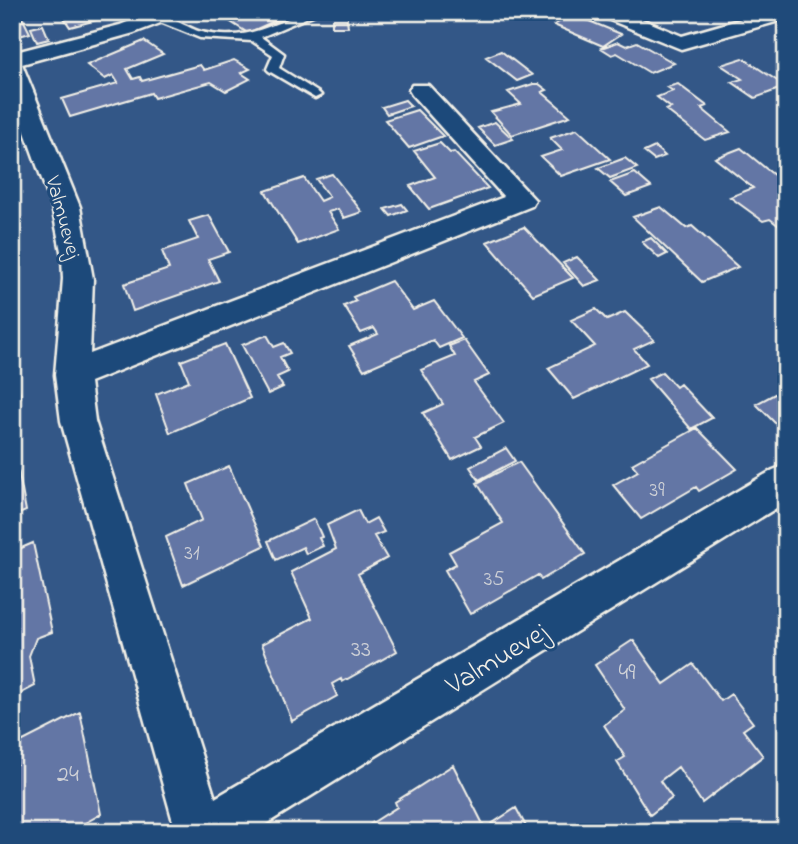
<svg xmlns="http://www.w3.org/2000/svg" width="798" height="844" font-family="'Indie Flower',sans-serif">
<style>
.building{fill:#6476a5;stroke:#f4f1e8;stroke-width:2}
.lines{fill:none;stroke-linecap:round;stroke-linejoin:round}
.lane-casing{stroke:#f4f1e8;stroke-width:5}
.street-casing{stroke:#f4f1e8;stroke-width:5}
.lane{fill:#1f4a7a;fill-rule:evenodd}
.street{fill:#1f4a7a;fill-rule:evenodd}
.labels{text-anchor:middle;stroke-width:6;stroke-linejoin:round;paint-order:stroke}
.far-street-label{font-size:21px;fill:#f4f1e8;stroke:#1f4a7a}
.number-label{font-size:21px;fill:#d0d2d7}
.near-number-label{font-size:24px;fill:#d0d2d7}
.near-street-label{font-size:28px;fill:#f4f1e8;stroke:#1f4a7a}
</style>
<rect width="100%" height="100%" fill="#335787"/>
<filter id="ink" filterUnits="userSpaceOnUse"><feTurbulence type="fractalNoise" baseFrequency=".0143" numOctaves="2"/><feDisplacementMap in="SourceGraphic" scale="14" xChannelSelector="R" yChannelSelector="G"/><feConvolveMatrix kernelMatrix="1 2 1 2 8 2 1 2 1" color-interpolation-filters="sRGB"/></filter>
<g filter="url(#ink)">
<path class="building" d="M60,12H91L97,20L70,27Z
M250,12H294L248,33L229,21Z
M572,14L621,34L603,46L554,25Z
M23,19L30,33L12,38V22Z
M332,19H347L348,27H332Z
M43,25L49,39L37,42L31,28Z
M144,41L163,54L127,69L133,79L140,77L142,81L200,65L204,70L234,60L250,69L241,73L250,79L226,91L211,82L154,98L151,93L70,117L62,99L118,83L113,75L105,79L87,65Z
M618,42L626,46L637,42L674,63L650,73L617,53L612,55L601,48Z
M501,51L532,75L517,81L486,57Z
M743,58L779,82L786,80V91L782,88L755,98L732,82L742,79L721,65Z
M533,84H539L547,90L542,92L570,116L512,135L491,112L521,104L508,92Z
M678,84L707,106L701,108L730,132L705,140L666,110L671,108L657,97L673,91L667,87Z
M405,100L411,106L387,114L382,107Z
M417,110L443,136L409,148L385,120Z
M495,122L513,139L495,145L478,128Z
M577,129L610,159L561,176L541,157L562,150L550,138Z
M440,143L450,153L454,152L488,188L429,209L410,186L435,177L414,151Z
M655,147L665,156L654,160L644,152Z
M741,148L786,185V202L779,204L786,209V224L779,226L770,219L763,221L730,197L753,188L715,158Z
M625,158L637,168L610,178L598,168Z
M635,173L651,187L626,196L610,182Z
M332,174L362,212L344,218L338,209L328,212L339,229L298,244L265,191L304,178L320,201L329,197L316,179Z
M402,204L407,210L391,216L385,209Z
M661,207L686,228L692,226L738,267L702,282L633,217Z
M209,215L229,252L208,259L219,281L133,311L124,284L169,269L162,251L198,239L189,221Z
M524,227L573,278L533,295L487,242Z
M651,238L667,254L659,258L642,242Z
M577,257L600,280L584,286L563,263Z
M391,281L413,310L434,301L462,338L439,348L433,340L364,370L349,346L378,334L374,328L361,333L344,306L356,301L353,297Z
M596,309L607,320L625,312L654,340L634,349L647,364L574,399L548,368L595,346L571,320Z
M267,335L274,347L284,343L290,353L280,357L288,372L277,377L283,387L268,394L242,345Z
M464,340L489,375L474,382L504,423L475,437L481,446L452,460L423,413L443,404L421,370L455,356L449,346Z
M225,344L250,398L170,433L156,394L189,381L181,361Z
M12,359L21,397L12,400Z
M662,372L676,387L680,384L712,418L691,429L648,379Z
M786,388V434L756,404Z
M697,428L737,469L699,491L696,487L641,519L613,485L638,471L632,464Z
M12,438L26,511L12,517Z
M506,448L515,461L479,480L470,467Z
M519,462L585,554L541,580L538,575L470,614L445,570L456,564L449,552L503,523L477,483Z
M229,466L264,546L183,585L166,537L202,520L188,484Z
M358,510L365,524L376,518L384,532L374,536L387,558L358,574L397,651L342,682L341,679L332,684L337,696L292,721L262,644L312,618L291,572L336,549L327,525Z
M314,519L322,537L319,538L323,546L306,554L303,547L276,560L268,541Z
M33,543L52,632L36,638L29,656L35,686L12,698V552Z
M633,640L664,684L693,664L721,701L731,694L753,723L743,730L763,756L702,803L678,767L660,781L672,798L650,815L617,762L625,757L604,725L625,710L595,665Z
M80,712L101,814L69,832H13L12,766L17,764L13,746Z
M453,765L485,828L516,808L529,832H358L397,807L395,802Z"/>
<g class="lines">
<g class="lane-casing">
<path id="lane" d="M305,12H320L261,37L284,54L279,68L319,93L321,95L315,98L269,71L267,69L273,55L252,41L200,38L150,18C162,10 187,28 201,32C242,42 268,27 305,12Z"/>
</g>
<g class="street-casing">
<path id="street" d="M153,12H182L179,16L134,33L22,64L80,207L93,279L90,354L504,197L412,95L409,90L412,85H428L535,200L532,206L90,382L95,421L215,798L773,470L786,465V502L253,832H176L61,421L55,375L63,279L62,256L52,207L12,96V53L120,25Z
M597,12H625L682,36L766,12H786V19L681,49L600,16Z"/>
</g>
<use href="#lane" class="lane"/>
<use href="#street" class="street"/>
</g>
</g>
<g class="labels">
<g class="far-street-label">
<text transform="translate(64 217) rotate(75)" y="7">Valmuevej</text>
</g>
<g class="number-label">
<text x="657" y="496">39</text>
<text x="192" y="559">31</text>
<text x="494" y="585">35</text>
</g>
<g class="near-number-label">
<text x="361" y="656">33</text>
<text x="627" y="679">49</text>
<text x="68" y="781">24</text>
</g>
<g class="near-street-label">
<text transform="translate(496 657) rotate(-31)" y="10">Valmuevej</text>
</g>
</g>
<rect width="798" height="844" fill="none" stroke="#1f4a7a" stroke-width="42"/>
<rect x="21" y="21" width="756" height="802" fill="none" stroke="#f4f1e8" stroke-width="2.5" filter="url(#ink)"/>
</svg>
